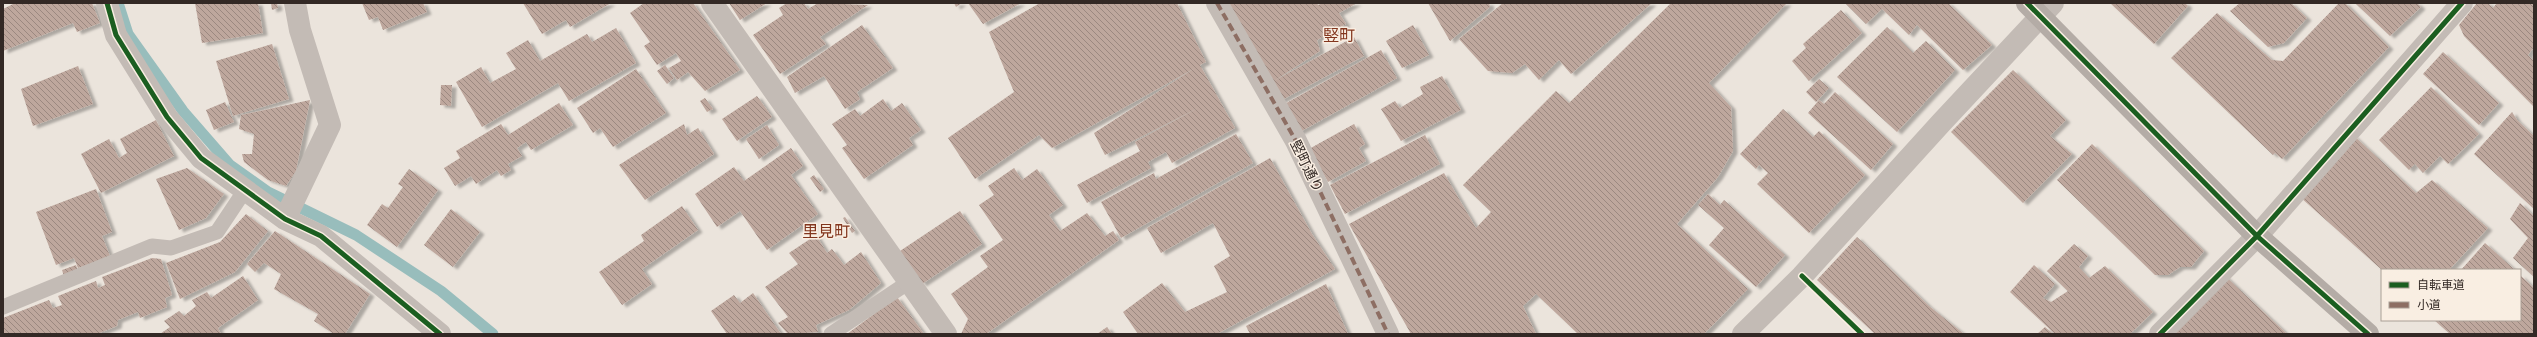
<svg xmlns="http://www.w3.org/2000/svg" width="2537" height="337" font-family="Helvetica,'Noto Sans JP',sans-serif">
<style>
.lines{fill:none;stroke-linecap:round;stroke-linejoin:round}
.stream{stroke:#98bdbc;stroke-width:11}
.building{fill:url(#building-back-hatch);filter:url(#shadow)}
.lane{stroke:#c3bbb5;stroke-width:15}
.street{stroke:#c3bbb5;stroke-width:22}
.secondary{stroke:#b4aca6;stroke-width:22}
.quiet{stroke:#8d6e63;stroke-width:4;stroke-dasharray:8 4;stroke-linecap:butt}
.cycleway-casing{stroke:#f9eee2;stroke-width:8}
.cycleway{stroke:#1b5e20;stroke-width:5}
.labels{text-anchor:middle;stroke-width:3;stroke-linejoin:round;paint-order:stroke}
.street-label{font-size:14px;fill:#332925;stroke:#f9eee2}
.quarter-label{font-size:16px;fill:#82351d;stroke:#f9eee2}
</style>
<defs>
<pattern id="building-back-hatch" width="6" height="6" patternUnits="userSpaceOnUse"><rect width="6" height="6" fill="#bea79d"/><path d="M-1 5l2 2M0 0l6 6M5-1l2 2" fill="none" stroke="#9b8880"/></pattern>
<filter id="shadow"><feDropShadow dx="4.5" dy="2.5" stdDeviation="1" flood-color="#0004"/></filter>
</defs>
<rect width="100%" height="100%" fill="#ebe4dc"/>
<g class="lines">
<path class="stream" d="M118,3L128,34L183,111L230,165L268,192L356,235L441,291L493,334"/>
</g>
<path class="building" d="M15,3H92L100,23L77,32L73,23L3,51V9Z
M195,3H258L263,33L202,43Z
M271,3H277L278,8L272,10Z
M362,3H423L427,12L383,30L378,17L369,20Z
M523,3H611L570,27L566,20L542,34Z
M644,3H693L740,70L705,91L688,72L677,80L669,68L681,61L676,53L657,65L644,46L650,42L630,13Z
M729,3H767L740,20Z
M787,3H804L808,9L818,3L868,5L820,37L826,44L780,74L753,35L783,15L779,8Z
M954,3H962L956,7Z
M968,3H1021L983,24Z
M1040,3H1177L1206,62L1200,65L1235,128L1172,163L1166,152L1148,162L1151,168L1087,203L1077,185L1140,151L1135,142L1200,107L1105,155L1094,133L1195,68L1052,148L1039,135L975,179L948,138L1014,92L989,32Z
M1226,3H1317L1318,5L1323,3H1357L1339,13L1346,24L1317,40L1320,51L1274,81L1354,37L1364,56L1280,101Z
M1428,3H1489L1490,7L1450,41Z
M1503,3H1652L1571,74L1559,60L1539,80L1525,64L1512,73L1488,71L1459,39Z
M1671,3H1787L1709,83L1731,107L1733,151L1718,177L1677,224L1748,289L1704,334H1578L1536,294L1523,306L1536,334H1411L1349,224L1444,173L1476,228L1491,212L1463,185L1556,91L1569,103Z
M1845,3H1948L1992,45L1963,70L1917,25L1909,35L1882,9L1866,24Z
M2110,3H2185L2188,6L2154,44Z
M2240,3H2291L2307,18L2284,43L2268,47L2230,11Z
M2339,3H2345L2389,47L2282,159L2275,153L2273,155L2171,58L2217,13L2272,60L2283,61Z
M2355,3H2417L2421,7L2390,36Z
M2477,3H2488L2493,8L2497,3H2534V47L2528,55L2534,61V107L2464,36L2459,25Z
M1841,10L1862,33L1809,81L1792,61L1806,48L1803,44Z
M862,25L893,68L857,92L860,99L845,109L824,76L795,93L787,77Z
M1413,25L1429,55L1402,68L1386,41Z
M1887,27L1913,53L1926,41L1955,70L1897,132L1837,77Z
M616,28L636,63L569,101L558,83L482,127L456,82L481,67L490,83L516,69L506,53L528,40L540,61L587,34L592,42Z
M272,44L289,99L233,116L216,61Z
M1381,50L1397,78L1298,133L1283,105Z
M2443,52L2499,103L2479,125L2423,74Z
M665,65L674,78L667,84L657,71Z
M78,66L93,104L33,126L21,89Z
M636,69L666,113L613,147L600,128L593,133L577,108Z
M2013,70L2066,120L2050,136L2072,154L2023,203L1951,132Z
M1442,76L1461,110L1401,141L1381,109L1395,101L1400,108L1423,94L1420,87Z
M1819,79L1829,88L1816,102L1806,92Z
M441,85H452L451,106L440,105Z
M2431,87L2479,134L2448,164L2440,156L2423,173L2415,164L2409,170L2379,140Z
M1835,92L1893,144L1871,170L1808,113L1819,100L1824,104Z
M757,96L772,117L737,141L722,119Z
M705,98L713,109L707,112L700,101Z
M883,99L891,111L902,103L921,130L909,138L913,145L864,179L842,148L847,145L832,124L855,109L860,116Z
M310,100L296,171L286,186L268,180L244,162L242,154H252L254,134L239,129L241,115Z
M225,102L234,122L214,130L206,110Z
M559,103L573,125L531,150L526,142L517,148L522,156L508,164L511,170L501,176L497,170L476,184L471,176L455,186L444,168L460,158L456,151L501,124L508,135Z
M1783,109L1813,137L1819,131L1865,175L1809,233L1757,184L1768,173L1759,165L1756,169L1740,154Z
M2512,112L2517,120L2534,136V209L2474,154Z
M156,120L174,156L101,193L81,154L109,139L119,158L127,153L120,139Z
M684,124L687,135L698,128L714,154L645,200L619,165Z
M1354,124L1365,144L1359,148L1366,161L1328,182L1309,149Z
M767,125L779,145L759,159L746,139Z
M1236,134L1253,163L1121,238L1101,202L1154,173L1156,179Z
M1425,135L1440,164L1345,214L1330,185Z
M2353,135L2416,193L2432,180L2488,228L2449,270H2382L2299,196Z
M2092,144L2204,251L2191,267H2180L2168,275H2155L2057,180Z
M791,148L803,166L791,175L818,214L767,250L740,211L717,227L695,194L734,167L744,181Z
M1270,158L1312,234L1335,269L1217,334H1138L1123,312L1162,283L1185,312L1227,292L1214,266L1230,256L1213,223L1161,253L1147,228Z
M187,168L224,194L206,218L179,230L156,179Z
M1014,168L1022,180L1037,169L1063,205L1049,215L1060,231L1087,213L1105,236L1113,231L1119,240L986,334H961L968,319L951,294L988,267L980,256L1003,240L979,205L994,195L988,186Z
M409,169L438,190L397,247L367,225L382,204L388,208L403,187L398,184Z
M814,175L824,189L820,192L810,178Z
M96,189L112,232L102,236L110,256L78,268L74,258L56,265L36,212Z
M1708,194L1720,205L1724,200L1785,255L1756,287L1709,245L1724,228L1698,205Z
M2520,203L2534,216V277L2513,258L2528,238L2510,219Z
M682,206L698,230L642,269L652,284L622,305L599,272L644,241L641,235Z
M451,209L480,232L453,267L424,245Z
M960,211L982,244L922,284L900,251Z
M246,214L268,231L235,272L180,299L166,263L220,242Z
M845,217L855,231L852,233L843,218Z
M275,231L370,294L345,334H334L314,321L318,314L274,289L281,274L264,263L255,272L247,264Z
M816,235L827,253L832,249L844,265L861,252L881,283L849,310L816,325L818,332L788,334L778,323L788,317L765,287L798,264L789,253Z
M1857,237L1929,306L1964,334H1875L1817,280Z
M2485,243L2515,270H2461Z
M2074,244L2088,256L2079,267L2089,278L2105,266L2153,312L2130,334H2055L2010,292L2034,265L2055,284L2043,298L2051,302L2068,291L2081,304L2047,271Z
M152,258L161,259L172,295L165,298L167,307L140,318L138,312L118,320L117,326L97,334H3V318L49,300L53,308L62,305L58,296L96,281L98,288L105,285L102,277Z
M76,265L78,271L64,276L62,270Z
M2223,274L2287,334H2166Z
M2520,275L2534,288V334H2450L2434,320H2520Z
M243,276L258,300L218,328L221,334H160L170,327L164,321L179,311L184,316L196,306L192,300L207,292L211,298Z
M1326,284L1348,334H1250L1246,326Z
M753,293L781,334H727L711,311L734,295L740,303Z
M897,297L924,334H847Z
M1107,327L1112,334H1097Z
M2045,327L2053,334H2037Z"/>
<g class="lines">
<path class="lane" d="M3,307L152,246L171,248L217,232L245,190
M831,334L909,282"/>
<path class="street" d="M107,3L116,35L167,117L201,158L285,219L321,236L440,334
M712,3L946,334
M1217,3L1296,141L1388,334
M285,219L330,125L300,30L295,3
M1743,334L1802,276L1941,123L2053,3
M2160,334L2257,236L2462,3"/>
<path class="secondary" d="M2027,3L2257,236L2368,334"/>
<path class="quiet" d="M1217,3L1296,141L1388,334"/>
<g class="cycleway-casing">
<path id="cycleway" d="M107,3L116,35L167,117L201,158L285,219L321,236L440,334
M2027,3L2257,236L2368,334
M1802,276L1862,334
M2160,334L2257,236L2462,3"/>
</g>
<use href="#cycleway" class="cycleway"/>
</g>
<g class="labels">
<g class="street-label">
<text transform="translate(1307 166) rotate(64)" y="5">竪町通り</text>
</g>
<g class="quarter-label">
<text x="1339" y="41">竪町</text>
<text x="826" y="237">里見町</text>
</g>
</g>
<rect width="2537" height="337" fill="none" stroke="#332925" stroke-width="8"/>
<rect x="2381" y="269" width="140" height="52" fill="#f9eee2" stroke="#aa9f96"/>
<rect x="2389" y="282" width="20" height="6" fill="#1b5e20" stroke="#aa9f96"/>
<text x="2417" y="289" font-size="12" fill="#332925">自転車道</text>
<rect x="2389" y="302" width="20" height="6" fill="#8d6e63" stroke="#aa9f96"/>
<text x="2417" y="309" font-size="12" fill="#332925">小道</text>
</svg>
